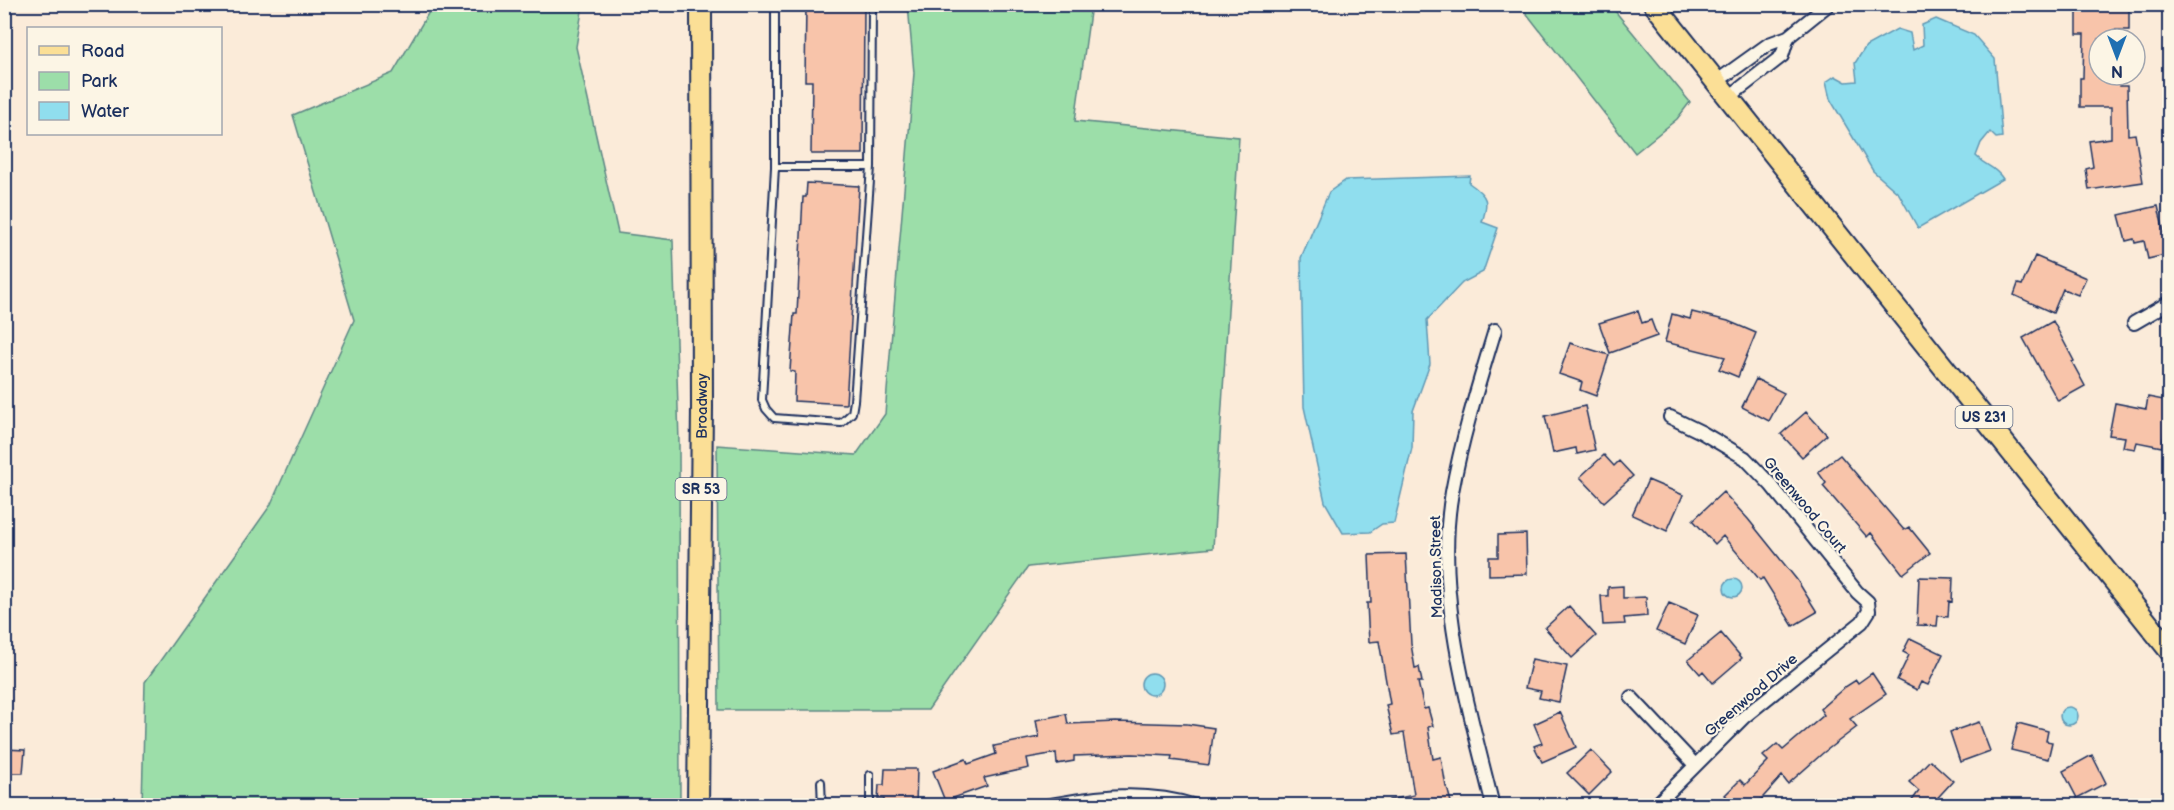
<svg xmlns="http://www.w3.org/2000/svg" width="2174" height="810" font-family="'Balsamiq Sans',sans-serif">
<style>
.green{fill:#9cdea9;stroke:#5c8684;stroke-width:1.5}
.water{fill:#90deee;stroke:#6198b4;stroke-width:1.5}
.building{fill:#f8c4aa;stroke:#1b2f5e;stroke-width:1.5}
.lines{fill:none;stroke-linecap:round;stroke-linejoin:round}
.service-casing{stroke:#1b2f5e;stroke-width:10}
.minor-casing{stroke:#1b2f5e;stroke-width:16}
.primary-casing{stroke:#1b2f5e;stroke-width:24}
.service{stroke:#fcf5e5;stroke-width:6}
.minor{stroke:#fcf5e5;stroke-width:12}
.primary{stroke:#fbdf96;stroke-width:20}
.labels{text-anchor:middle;stroke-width:4.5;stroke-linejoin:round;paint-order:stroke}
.shield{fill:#fcf5e5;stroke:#5e6a86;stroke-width:1.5}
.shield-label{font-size:14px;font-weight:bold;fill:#1b2f5e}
.street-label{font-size:15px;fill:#1b2f5e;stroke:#fcf5e5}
</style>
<rect width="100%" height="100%" fill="#fbebd9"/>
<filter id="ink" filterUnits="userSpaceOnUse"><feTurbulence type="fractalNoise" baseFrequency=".0167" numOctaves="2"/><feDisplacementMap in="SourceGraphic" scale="12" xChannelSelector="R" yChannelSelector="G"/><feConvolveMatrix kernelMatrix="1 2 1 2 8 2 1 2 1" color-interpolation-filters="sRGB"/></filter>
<g filter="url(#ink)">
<path class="green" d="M433,5H583L576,47L618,233L673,240L679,442L680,805H142L145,682L270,506L354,320L293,115L393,73Z
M908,5H1091L1075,121L1239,137L1213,548L1028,567L928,710H719L717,445L856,455L885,414L914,73Z
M1520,5H1610L1690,102L1677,119L1635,153Z"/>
<path class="water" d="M1936,19L1974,35L1995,59L2002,137L1996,138L1990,132L1981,143L1976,156C1987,168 1994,165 2003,179L1918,228L1899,194L1873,171L1830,99L1826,82L1835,76L1846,82L1857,81L1855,63L1866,46L1897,29L1910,33L1913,50L1923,45L1922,25Z
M1470,176L1469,183C1488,196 1489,201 1482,222L1498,228L1483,272L1462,283L1427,320L1430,364L1413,411L1412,448L1394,523L1382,524L1370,532L1343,533L1325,502L1304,407L1301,258L1329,192L1346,180Z
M1724 588a9 9 0 1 1 18 0a9 9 0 1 1-18 0Z
M1141 684a11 11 0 1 1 22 0a11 11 0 1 1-22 0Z
M2060 716a9 9 0 1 1 18 0a9 9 0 1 1-18 0Z"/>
<path class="building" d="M806,4H864L863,154H811L812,81H805Z
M2077,8H2129V30H2114V39H2099V78L2119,77L2120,86H2127L2128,135L2135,134L2143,182L2089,190L2086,169L2093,167L2089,141L2111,138V107H2080V78H2083L2084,34H2077Z
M807,183L859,186L846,404L794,401L795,372L790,371L794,314H797L803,197H806Z
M2158,206L2169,254L2148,259L2144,241L2135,243L2134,239L2126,241L2119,215Z
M2035,256L2086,278L2078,295L2063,289L2053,313L2014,295L2018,284L2022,285Z
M1638,311L1642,323L1651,320L1657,336L1610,353L1599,323Z
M1692,312L1728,321L1756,333L1738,377L1719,369L1725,357L1665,342L1672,314L1690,319Z
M2053,321L2074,361L2072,362L2085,386L2058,401L2023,338Z
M1570,343L1609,355L1596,396L1580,390L1582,382L1559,374Z
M1756,379L1784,393L1769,421L1742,407Z
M2148,397L2169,401L2162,447L2137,442L2135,449L2123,447L2125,437L2109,435L2115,403L2146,409Z
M1585,406L1595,450L1577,454L1576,448L1553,453L1545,416Z
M1806,412L1827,435L1802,457L1781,434Z
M1604,455L1614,466L1619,461L1633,476L1604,502L1580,477Z
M1840,455L1904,530L1909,527L1930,553L1903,574L1871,533L1867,537L1823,486L1826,483L1818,472Z
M1648,480L1683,495L1667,531L1632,515Z
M1723,492L1748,519L1797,580L1817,612L1793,626L1763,578L1760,580L1723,536L1715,544L1693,520Z
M1526,534L1527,574L1489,575V557H1498V535Z
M1406,554L1411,644L1415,668L1419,667L1422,682H1418L1424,709L1428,708L1433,726L1428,727L1433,759L1441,757L1446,787H1447L1452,806H1389V800L1414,795L1404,733L1393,735L1386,705L1390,704L1379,641L1369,642L1367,603H1371L1369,555Z
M1919,577L1953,578L1952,602L1949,601L1948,617L1938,616L1937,626L1917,625Z
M1623,586V598L1646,597L1647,616L1624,618L1625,624L1603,625L1601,596H1608V587Z
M1669,603L1698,615L1685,644L1656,631Z
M1569,606L1596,636L1572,658L1545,628Z
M1721,633L1742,658L1713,683L1703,671L1700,674L1688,660Z
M1910,638L1943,654L1928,685L1921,682L1917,690L1897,680L1909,655L1903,652Z
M1532,659L1567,666L1559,702L1539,698L1541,691L1525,688Z
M1872,673L1886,694L1850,719L1857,727L1823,753L1788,784L1782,776L1755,806H1737L1725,795L1740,780L1745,785L1768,761L1763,756L1777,744L1783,750L1824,715L1820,709L1845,687L1856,680L1858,683Z
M1560,712L1576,747L1542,762L1534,746L1542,743L1534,724Z
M1066,714L1068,724L1115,722L1187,724L1214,728L1209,765L1171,760L1172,756L1132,754L1074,756V761L1057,764L1056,753L1027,758L1029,768L984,778L987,786L945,801L933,771L966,759L968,764L996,754L994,746L1039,737L1036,720Z
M1979,722L1990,751L1960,762L1950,732Z
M2018,723L2048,731L2046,741L2052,742L2048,759L2011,750Z
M4,749L25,750L23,773H4Z
M1591,750L1612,772L1589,795L1567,773Z
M2092,755L2106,783L2077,798L2063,771Z
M1930,760L1953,781L1930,806H1908L1919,791L1909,782Z
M885,769H917L916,806H884V799H878L879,785H884Z"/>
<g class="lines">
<g class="service-casing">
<path id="service" d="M775,4V167L762,400L766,409L774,418L841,423L852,413L854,401L871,167L872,4
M775,167H871
M870,775V806
M821,782L822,806"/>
</g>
<g class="minor-casing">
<path id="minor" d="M1716,82L1769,44L1788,37L1829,4
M1729,97L1782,56L1788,37
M2134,323L2170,302
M1631,697L1695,765
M1046,806C1096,796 1147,790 1196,806
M1493,806C1469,707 1434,594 1452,492C1462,437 1479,383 1495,330
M1655,806L1744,717L1862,622L1869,611L1868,602L1857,592L1771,485L1745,458L1701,432L1670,417"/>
</g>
<g class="primary-casing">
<g id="primary">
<path d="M1654,4L2170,651"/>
<path id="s1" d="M698,806L702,407L701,4"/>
</g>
</g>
<use href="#service" class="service"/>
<use href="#minor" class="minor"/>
<use href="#primary" class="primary"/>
</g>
</g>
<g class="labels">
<g class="shield">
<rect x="1955.5" y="406" width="57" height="22" rx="4.5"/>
<rect x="675.5" y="478" width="51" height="22" rx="4.5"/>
</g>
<g class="shield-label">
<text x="1984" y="422">US 231</text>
<text x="701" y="494">SR 53</text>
</g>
<g class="street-label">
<text dy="5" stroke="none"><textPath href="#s1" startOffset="400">Broadway</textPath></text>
<text transform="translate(1805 505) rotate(50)" y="5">Greenwood Court</text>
<text transform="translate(1436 567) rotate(-91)" y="5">Madison Street</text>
<text transform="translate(1751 695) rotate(-41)" y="5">Greenwood Drive</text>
</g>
</g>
<rect width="2174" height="810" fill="none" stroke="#fcf5e5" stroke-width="24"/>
<rect x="12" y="12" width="2150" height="786" fill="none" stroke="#1b2f5e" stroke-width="2" filter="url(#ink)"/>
<rect x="27" y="27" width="195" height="108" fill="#fcf5e5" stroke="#a2a6af" stroke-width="1.5"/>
<rect x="39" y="46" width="30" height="9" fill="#fbdf96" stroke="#a2a6af" stroke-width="1.5"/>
<text x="81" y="57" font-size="18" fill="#1b2f5e">Road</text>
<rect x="39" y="72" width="30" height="18" fill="#9cdea9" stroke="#a2a6af" stroke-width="1.5"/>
<text x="81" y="87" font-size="18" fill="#1b2f5e">Park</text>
<rect x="39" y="102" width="30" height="18" fill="#90deee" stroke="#a2a6af" stroke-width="1.5"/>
<text x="81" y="117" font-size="18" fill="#1b2f5e">Water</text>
<g transform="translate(2117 57) rotate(180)"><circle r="28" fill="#fcf5e5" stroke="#a2a6af" stroke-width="1.5"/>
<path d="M0-4.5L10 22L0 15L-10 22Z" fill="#1f6fb2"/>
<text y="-9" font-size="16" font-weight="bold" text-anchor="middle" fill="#1b2f5e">N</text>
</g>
</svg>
